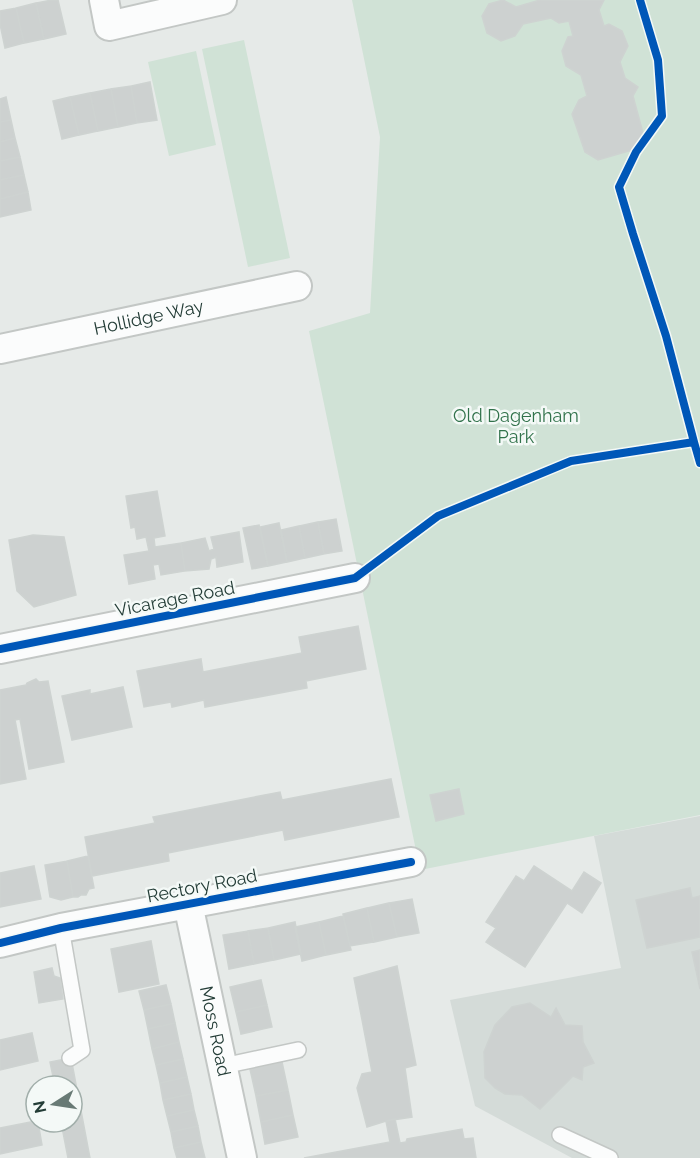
<svg xmlns="http://www.w3.org/2000/svg" width="700" height="1158" font-family="Raleway,sans-serif">
<style>
.built{fill:#d4dbd8}
.green{fill:#d0e2d6}
.building{fill:#cdd1d0;stroke:#ced3d1;stroke-width:1.5}
.lines{fill:none;stroke-linecap:round;stroke-linejoin:round}
.service-casing{stroke:#c3c7c5;stroke-width:18}
.minor-casing{stroke:#c3c7c5;stroke-width:32}
.service{stroke:#fbfcfc;stroke-width:15}
.minor{stroke:#fbfcfc;stroke-width:28}
.cycleway-casing{stroke:#f4f9f7;stroke-width:11}
.cycleway{stroke:#0057b8;stroke-width:8}
.labels{text-anchor:middle;stroke-width:5;stroke-linejoin:round;paint-order:stroke}
.street-label{font-size:18px;fill:#243d37;stroke:#f4f9f7}
.park-label{font-size:18px;fill:#31724b;stroke:#f4f9f7}
</style>
<rect width="100%" height="100%" fill="#e6eae8"/>
<path class="built" d="M700,816V1158H572L475,1106L450,1000L621,968L594,836Z"/>
<path class="green" d="M352,0H700V815L420,870L309,331L370,313L380,137Z
M244,40L290,258L248,267L202,49Z
M196,51L216,145L169,156L148,62Z"/>
<path class="building" d="M52,0H58L66,34L44,39L36,3Z
M503,0L516,7L540,0H604L599,10L604,26L609,24L622,31L628,46L620,62L625,78L638,87L633,96L643,133L635,149L598,160L585,152L572,114L579,100L587,96L581,75L566,66L562,51L568,37L573,36L569,21L559,23L551,18L523,24L515,36L501,41L487,33L482,16L489,4Z
M36,3L44,39L24,43L16,8Z
M16,8L24,43L5,48L0,24V11Z
M150,82L157,120L137,123L131,86Z
M131,86L137,123L118,127L111,89Z
M111,89L118,127L98,131L90,93Z
M90,93L98,131L79,135L70,97Z
M6,97L11,120L0,122V99Z
M70,97L79,135L62,139L53,101Z
M11,120L15,138L0,142V122Z
M15,138L20,157L0,161V142Z
M20,157L24,175L0,180V161Z
M24,175L28,192L0,199V180Z
M28,192L31,210L0,217V199Z
M157,491L165,536L154,538L155,547L181,543L185,571L161,575L159,564L153,565L155,579L129,584L124,555L149,551L146,537L137,539L135,527L131,528L126,496Z
M336,519L342,551L324,554L318,522Z
M318,522L324,554L305,558L299,526Z
M279,523L287,562L268,566L260,527Z
M259,525L268,566L252,569L243,528Z
M299,526L305,558L287,562L281,530Z
M239,532L243,562L217,567L216,557L211,559L209,569L185,571L181,543L205,538L209,551L214,549L211,537Z
M33,535L64,537L76,595L34,607L17,591L9,540Z
M358,626L366,669L306,681L307,688L205,707L204,700L172,707L171,702L144,707L137,671L201,659L203,672L302,653L299,637Z
M36,679L39,682L48,681L64,762L29,769L20,719L15,720L26,779L0,784V690L26,685L27,683Z
M123,687L132,727L72,740L62,696L90,690V694Z
M391,779L399,817L285,840L283,830L168,853L169,861L92,876L85,837L155,823L153,817L280,792L282,800Z
M459,789L464,814L436,821L430,795Z
M88,856L94,888L89,889L86,895H81L78,897H73L67,861Z
M67,861L73,897L61,900L50,897L45,865Z
M34,866L41,899L0,907V873Z
M534,866L572,891L584,872L601,883L582,913L567,903L525,967L486,942L496,928L486,922L516,876L524,881Z
M690,888L692,898L700,896V937L647,948L636,900Z
M412,899L419,933L397,937L389,903Z
M389,903L397,937L374,942L367,908Z
M367,908L374,942L350,946L343,914Z
M343,916L351,950L326,955L319,922Z
M295,922L301,954L274,960L268,928Z
M319,922L326,955L302,961L295,927Z
M268,928L274,960L254,964L248,931Z
M248,931L254,964L229,969L223,935Z
M151,941L159,984L119,992L111,949Z
M700,950V989L692,952Z
M397,966L416,1065L405,1068L412,1117L386,1121L367,1127L357,1088L362,1074L372,1072L354,978Z
M52,968L54,976L60,978L63,999L39,1003L34,972Z
M261,980L267,1005L236,1012L230,987Z
M166,985L171,1004L144,1010L139,991Z
M530,1003L551,1017L556,1008L565,1025L582,1026L583,1042L594,1063L583,1067L582,1080L573,1076L540,1109L522,1095L505,1094L495,1088L485,1078L484,1052L495,1025L512,1007Z
M171,1004L175,1023L148,1029L144,1010Z
M267,1005L272,1027L241,1034L236,1012Z
M175,1023L179,1042L152,1049L148,1029Z
M32,1033L38,1061L0,1070V1040Z
M179,1042L183,1059L156,1065L152,1049Z
M71,1058L90,1158H68L61,1122H72V1086H55L50,1062Z
M183,1059L187,1077L160,1083L156,1065Z
M282,1062L288,1090L256,1096L250,1069Z
M187,1077L191,1094L163,1100L160,1083Z
M288,1090L293,1115L261,1122L256,1096Z
M191,1094L194,1110L167,1116L163,1100Z
M194,1110L198,1126L171,1132L167,1116Z
M293,1115L298,1137L265,1144L261,1122Z
M395,1119L400,1143L406,1142L407,1139L462,1129L464,1139L473,1138L476,1158H304L390,1142L386,1121Z
M36,1121V1122H38L42,1145L0,1154V1128Z
M198,1126L201,1142L174,1148L171,1132Z
M201,1142L205,1158H177L174,1148Z"/>
<g class="lines">
<g class="service-casing">
<path id="service" d="M61,928L82,1050L70,1058
M223,1066L298,1050
M560,1135L610,1158"/>
</g>
<g class="minor-casing">
<g id="minor">
<path d="M104,0L109,26L222,0"/>
<path id="s1" d="M0,349L297,286"/>
<path d="M0,649L355,578"/>
<path id="s2" d="M188,904L242,1158"/>
<path d="M0,943L61,928L411,862"/>
</g>
</g>
<use href="#service" class="service"/>
<use href="#minor" class="minor"/>
<g class="cycleway-casing">
<path id="cycleway" d="M640,0L658,60L662,116L636,152L619,187L633,234L666,336L694,442
M0,649L355,578L438,516L571,461L694,442L700,463
M0,943L61,928L411,862"/>
</g>
<use href="#cycleway" class="cycleway"/>
</g>
<g class="labels">
<g class="street-label">
<text dy="6" stroke="none"><textPath href="#s1" startOffset="152">Hollidge Way</textPath></text>
<text transform="translate(175 599) rotate(-11)" y="6">Vicarage Road</text>
<text transform="translate(202 886) rotate(-11)" y="6">Rectory Road</text>
<text dy="6" stroke="none"><textPath href="#s2" startOffset="130">Moss Road</textPath></text>
</g>
<g class="park-label">
<text x="516" y="422">Old Dagenham<tspan x="516" dy="21">Park</tspan></text>
</g>
</g>
<g transform="translate(54 1104) rotate(258)"><circle r="28" fill="#f4f9f7" stroke="#a1aeaa" stroke-width="1.5"/>
<path d="M0-4.5L10 22L0 15L-10 22Z" fill="#687a75"/>
<text y="-9" font-size="16" font-weight="bold" text-anchor="middle" fill="#243d37">N</text>
</g>
</svg>
